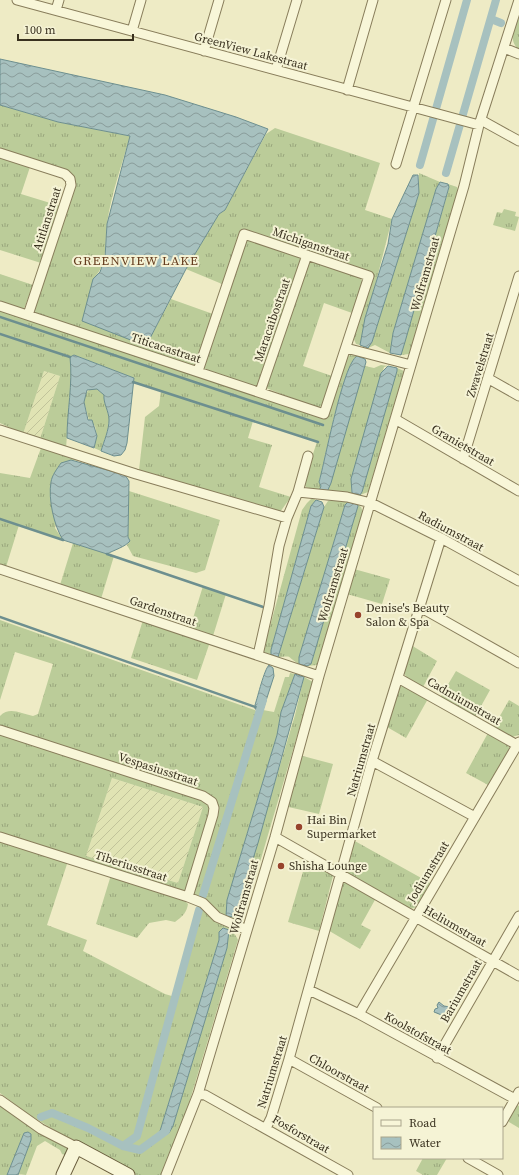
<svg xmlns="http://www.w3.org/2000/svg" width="519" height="1175" font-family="'Source Serif 4',serif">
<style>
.farmland{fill:url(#farmland-furrows)}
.grass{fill:url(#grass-tufts);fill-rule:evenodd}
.water{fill:url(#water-waves);stroke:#6d8f8f}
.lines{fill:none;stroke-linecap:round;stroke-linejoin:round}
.stream{stroke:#6d8f8f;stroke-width:2.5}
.canal{stroke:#a7c1bf;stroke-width:8}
.street-casing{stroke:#887d5b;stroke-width:11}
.secondary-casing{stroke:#6a5e3e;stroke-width:15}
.street{stroke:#f8f6d8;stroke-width:9}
.secondary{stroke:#f8f6d8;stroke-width:13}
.poi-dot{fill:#97432c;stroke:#f5f3d5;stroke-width:1.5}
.labels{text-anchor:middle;stroke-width:4;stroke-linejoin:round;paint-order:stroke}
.street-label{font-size:12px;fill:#39311f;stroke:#f5f3d5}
.poi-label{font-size:12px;fill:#39311f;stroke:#f5f3d5;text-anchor:start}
.neighbourhood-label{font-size:13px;letter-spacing:1px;fill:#653d1f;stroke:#f5f3d5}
</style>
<defs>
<pattern id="farmland-furrows" width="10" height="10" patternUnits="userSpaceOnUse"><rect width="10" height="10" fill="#e0e3b3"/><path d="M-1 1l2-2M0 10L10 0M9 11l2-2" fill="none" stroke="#c1c39a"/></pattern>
<pattern id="grass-tufts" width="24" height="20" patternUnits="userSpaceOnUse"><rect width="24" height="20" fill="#bc9"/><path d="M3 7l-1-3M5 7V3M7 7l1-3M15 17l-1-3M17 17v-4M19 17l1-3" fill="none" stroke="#99a67c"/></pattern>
<pattern id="water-waves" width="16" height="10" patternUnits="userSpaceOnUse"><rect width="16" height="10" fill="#a7c1bf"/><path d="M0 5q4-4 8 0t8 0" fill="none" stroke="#899d9b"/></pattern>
</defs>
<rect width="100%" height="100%" fill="#eeebc5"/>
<path class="farmland" d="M44,371L60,376L40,439L23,434Z
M112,778L203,807L178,883L86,856Z"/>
<path class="grass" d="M519,18V49C508,42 514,28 519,18Z
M0,105L58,122L130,136C122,165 111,194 107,224C104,245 109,263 93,279L146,346L171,299L213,314L195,366L37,314L33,309L75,183L0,149Z
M275,128L380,163L365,210L392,219L360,345L356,344L353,337L374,274L242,230L222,284L186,269L219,214L225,210L266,134Z
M0,156L30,167L21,194L60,206L41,263L0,250Z
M419,173L440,182L436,189L393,333L390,353L375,345L368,348L372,342L419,193Z
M448,184L457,187L458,190L409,354L401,355L449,188Z
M504,209L516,212L515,216L519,217L515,231L493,225L497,212L502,213Z
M250,240L298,256L301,259L258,385L254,386L206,371L203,368L246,241Z
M312,261L360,277L363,283L355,310L352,313L324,303L303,366L332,376L323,405L317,408L266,388L309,262Z
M0,274L33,285L24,309L0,302Z
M0,310L325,418L347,357L350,355L357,356C343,365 325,461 319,482L321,486L319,491L306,487L303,483L317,442L253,421L248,438L272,445L259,487L291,497L280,512L141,473L139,470L145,417L159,406L161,391L133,382L134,378L74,355L71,357L72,373L66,448L40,439L60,376L44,371L23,434L0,423Z
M381,365L388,366L384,367L351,487L352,493L327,492L365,366L374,368Z
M397,368L404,371L368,492L360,495L362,492Z
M91,388L97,389L104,395C104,404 110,411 109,420C109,430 104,441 101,451L94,448L97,436L95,426L89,420L84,402L85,394Z
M41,448L80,461L71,460L55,528L63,540L19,525L6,567L0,565V473L30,478Z
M129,491L220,520L205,570L196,573L133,556L127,545L130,541L128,537Z
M312,498L316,500L311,506L271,650V655L264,652V648L302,510L307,503Z
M340,499L351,502L345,505L299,657V664C285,656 294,656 278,657L324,507L328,501Z
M357,504L361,507L363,512L317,665L307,666L311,664L358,506Z
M73,543L114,556L101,599L60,585Z
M354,569L390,579L382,604L347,594Z
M203,586L226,594L213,636L190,628Z
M0,620L260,712L263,710L274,712L285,677H289L290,673L295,674L281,712L277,735L235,873L237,910L295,715L304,677L313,682L245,913C235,935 210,908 203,895L199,898L195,897L193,893L216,803L0,727V716C10,706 21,714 33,716L38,714L53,664L15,652L0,700Z
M143,620L210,642L197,680L131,658Z
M411,645L437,661L423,687L407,678L404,673Z
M456,671L490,690L475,717L440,698Z
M403,685L429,697L406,738L387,727L399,688Z
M509,700L519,706V735L512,737L493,728Z
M0,733L209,803L211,812L186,891L183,892L0,834ZM112,778L203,807L178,883L86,856Z
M488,733L507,743L510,750L490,786L466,773Z
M299,755L333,764L319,814L284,806Z
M0,839L68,861L47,925L87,940L83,951L165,994L175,997L200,907C209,911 235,930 238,940L181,1130L161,1175H136L96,1151L64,1136L28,1114L0,1093ZM223,928L229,930L227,948L173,1126L162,1136L160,1131L219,940V932Z
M353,840L432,884C426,893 421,910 408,909L349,874L346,870Z
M307,858L331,872L333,876L319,931L288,922Z
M111,875L182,898L188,904C187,912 182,917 175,922L166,920L149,923L137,938L96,924Z
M346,882L376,898L361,925L371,930L360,949L326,929L340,885Z
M516,1104L519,1106V1128L509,1122L508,1119Z
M0,1105L72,1150L68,1156L62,1154L60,1150L45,1141L37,1146L26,1175L18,1174L31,1140V1134L28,1132L24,1133L7,1175H0Z
M423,1158H447L437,1175H423L416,1171Z"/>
<path class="water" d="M0,59L165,95L236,117L268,129L225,210L219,214L186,269L146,346L82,321L93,279L100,272L105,258L107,224L130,136L58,122L0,105Z
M413,175H418L419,193L372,342L368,348L360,345L365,318L388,244L392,219Z
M440,182L448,184L449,187L405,342L401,355L390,353L393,333L436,189Z
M74,355L134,378L127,443L125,450L121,455L114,456L101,451C104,441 109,430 109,420C109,411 103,403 104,395L97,389L87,390L84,402L88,420H92L97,436L94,448L67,438C67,411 73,384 70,357Z
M357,356L365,359L366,362L331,483L327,492L319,491L321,486L319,482C325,461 343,364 357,356Z
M388,366L397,368V371L362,492L360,495L352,493L351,479L381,373Z
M71,460L125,475L129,481L128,537L130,541C125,547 114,550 107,554L63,540C54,526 48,499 51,482C52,475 57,469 61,463Z
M316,500L322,502L324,507L278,657L271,655V650L311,506Z
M348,502L357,504L358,506L311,664L307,666L299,664V657L345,505Z
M269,665L273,668L274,676L263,710L255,709V705C258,696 264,670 269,665Z
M295,674L304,677L258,843L237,910L234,917L226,916L227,900L277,735L281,712Z
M223,928L229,930L227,948L173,1126L169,1133L162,1136L160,1131L219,940V932Z
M439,1002L444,1006L450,1007L444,1016L434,1012L435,1009L438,1008L437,1005Z
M28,1132L31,1134V1140L18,1175H7L24,1133Z"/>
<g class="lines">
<path class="stream" d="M0,317L323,425
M0,334L70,357
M133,382L318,442
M0,519L63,540
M107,554L266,608
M0,617L258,708"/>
<path class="canal" d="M491,19L501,23
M420,165L467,0
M446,173L496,0
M203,895L263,700
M41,1117L52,1113L88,1128L123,1146L140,1150L166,1131L167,1127
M123,1146L137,1136L199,910"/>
<g class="street-casing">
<path id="street" d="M17,0L479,125
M56,10L59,0
M132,31L141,0
M504,48L519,54
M204,51L219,0
M276,70L297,0
M347,90L373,0
M481,120L519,141
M0,153L65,174L70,179L71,185L28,315
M396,164L446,0
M0,306L324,414L369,276L244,234L198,371
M346,348L411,365
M489,379L519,396
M260,392L307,255
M395,419L519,491
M0,430L136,474L287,518L298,492L347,497L371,503L441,538L519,581
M463,459L519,276
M298,492L308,456
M0,569L319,676
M419,608L427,611L519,663
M258,655L269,606L279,546L287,518
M398,678L517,745
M0,730L203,796L212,802L214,808L213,815L188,897
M372,761L475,817
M0,837L188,897L203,903L217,917L247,930
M275,837L519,976
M309,990L359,1014L515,1099
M359,1014L519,742
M437,1058L519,916
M289,1059L377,1108
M198,1094L205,1095L348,1175
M0,1100L41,1129L76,1147
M502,1122L519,1092
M266,1128L271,1118L289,1059L372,761L441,538
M468,1158L498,1175
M166,1175L198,1094L275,837L319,676L464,186L479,125L519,0"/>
</g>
<g class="secondary-casing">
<path id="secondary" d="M63,1175L76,1147L128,1175"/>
</g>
<use href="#street" class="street"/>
<use href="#secondary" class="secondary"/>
</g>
<g class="poi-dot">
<circle cx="358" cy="615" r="4"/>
<circle cx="299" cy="827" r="4"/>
<circle cx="281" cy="866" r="4"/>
</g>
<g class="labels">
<g class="street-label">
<text transform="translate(251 51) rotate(15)" y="4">GreenView Lakestraat</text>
<text transform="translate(47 219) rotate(-72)" y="4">Atitlanstraat</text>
<text transform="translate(311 244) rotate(19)" y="4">Michiganstraat</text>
<text transform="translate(425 274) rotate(-74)" y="4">Wolframstraat</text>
<text transform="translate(272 320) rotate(-71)" y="4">Maracaibostraat</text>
<text transform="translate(166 348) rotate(18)" y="4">Titicacastraat</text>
<text transform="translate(480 365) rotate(-73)" y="4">Zwavelstraat</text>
<text transform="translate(463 445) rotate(30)" y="4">Granietstraat</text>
<text transform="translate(451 531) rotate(28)" y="4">Radiumstraat</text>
<text transform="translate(333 585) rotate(-73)" y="4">Wolframstraat</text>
<text transform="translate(163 611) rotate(19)" y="4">Gardenstraat</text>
<text transform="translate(464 701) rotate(30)" y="4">Cadmiumstraat</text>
<text transform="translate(361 760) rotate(-74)" y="4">Natriumstraat</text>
<text transform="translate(158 769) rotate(18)" y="4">Vespasiusstraat</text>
<text transform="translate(131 866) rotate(18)" y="4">Tiberiusstraat</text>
<text transform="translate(428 872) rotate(-59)" y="4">Jodiumstraat</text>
<text transform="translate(244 897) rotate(-74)" y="4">Wolframstraat</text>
<text transform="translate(455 926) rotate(30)" y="4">Heliumstraat</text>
<text transform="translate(461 991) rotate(-60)" y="4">Bariumstraat</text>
<text transform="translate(418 1033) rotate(29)" y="4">Koolstofstraat</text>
<text transform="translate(272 1072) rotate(-73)" y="4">Natriumstraat</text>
<text transform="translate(339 1073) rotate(29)" y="4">Chloorstraat</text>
<text transform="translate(301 1134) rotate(30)" y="4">Fosforstraat</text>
</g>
<g class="poi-label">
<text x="366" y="612">Denise's Beauty<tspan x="366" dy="14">Salon &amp; Spa</tspan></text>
<text x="307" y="824">Hai Bin<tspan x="307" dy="14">Supermarket</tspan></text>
<text x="289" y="870">Shisha Lounge</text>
</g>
<g class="neighbourhood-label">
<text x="136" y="265">GREENVIEW LAKE</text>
</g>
</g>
<rect x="373" y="1107" width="130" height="52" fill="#f5f3d5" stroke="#aaa58c"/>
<rect x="381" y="1120" width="20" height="6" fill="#f8f6d8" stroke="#aaa58c"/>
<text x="409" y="1127" font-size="12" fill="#39311f">Road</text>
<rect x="381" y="1137" width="20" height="12" fill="url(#water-waves)" stroke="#aaa58c"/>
<text x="409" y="1147" font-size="12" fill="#39311f">Water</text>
<path d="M18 34v6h115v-6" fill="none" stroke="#39311f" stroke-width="2"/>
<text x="24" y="34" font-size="12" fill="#39311f" stroke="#f5f3d5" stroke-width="3" paint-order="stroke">100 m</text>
</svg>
